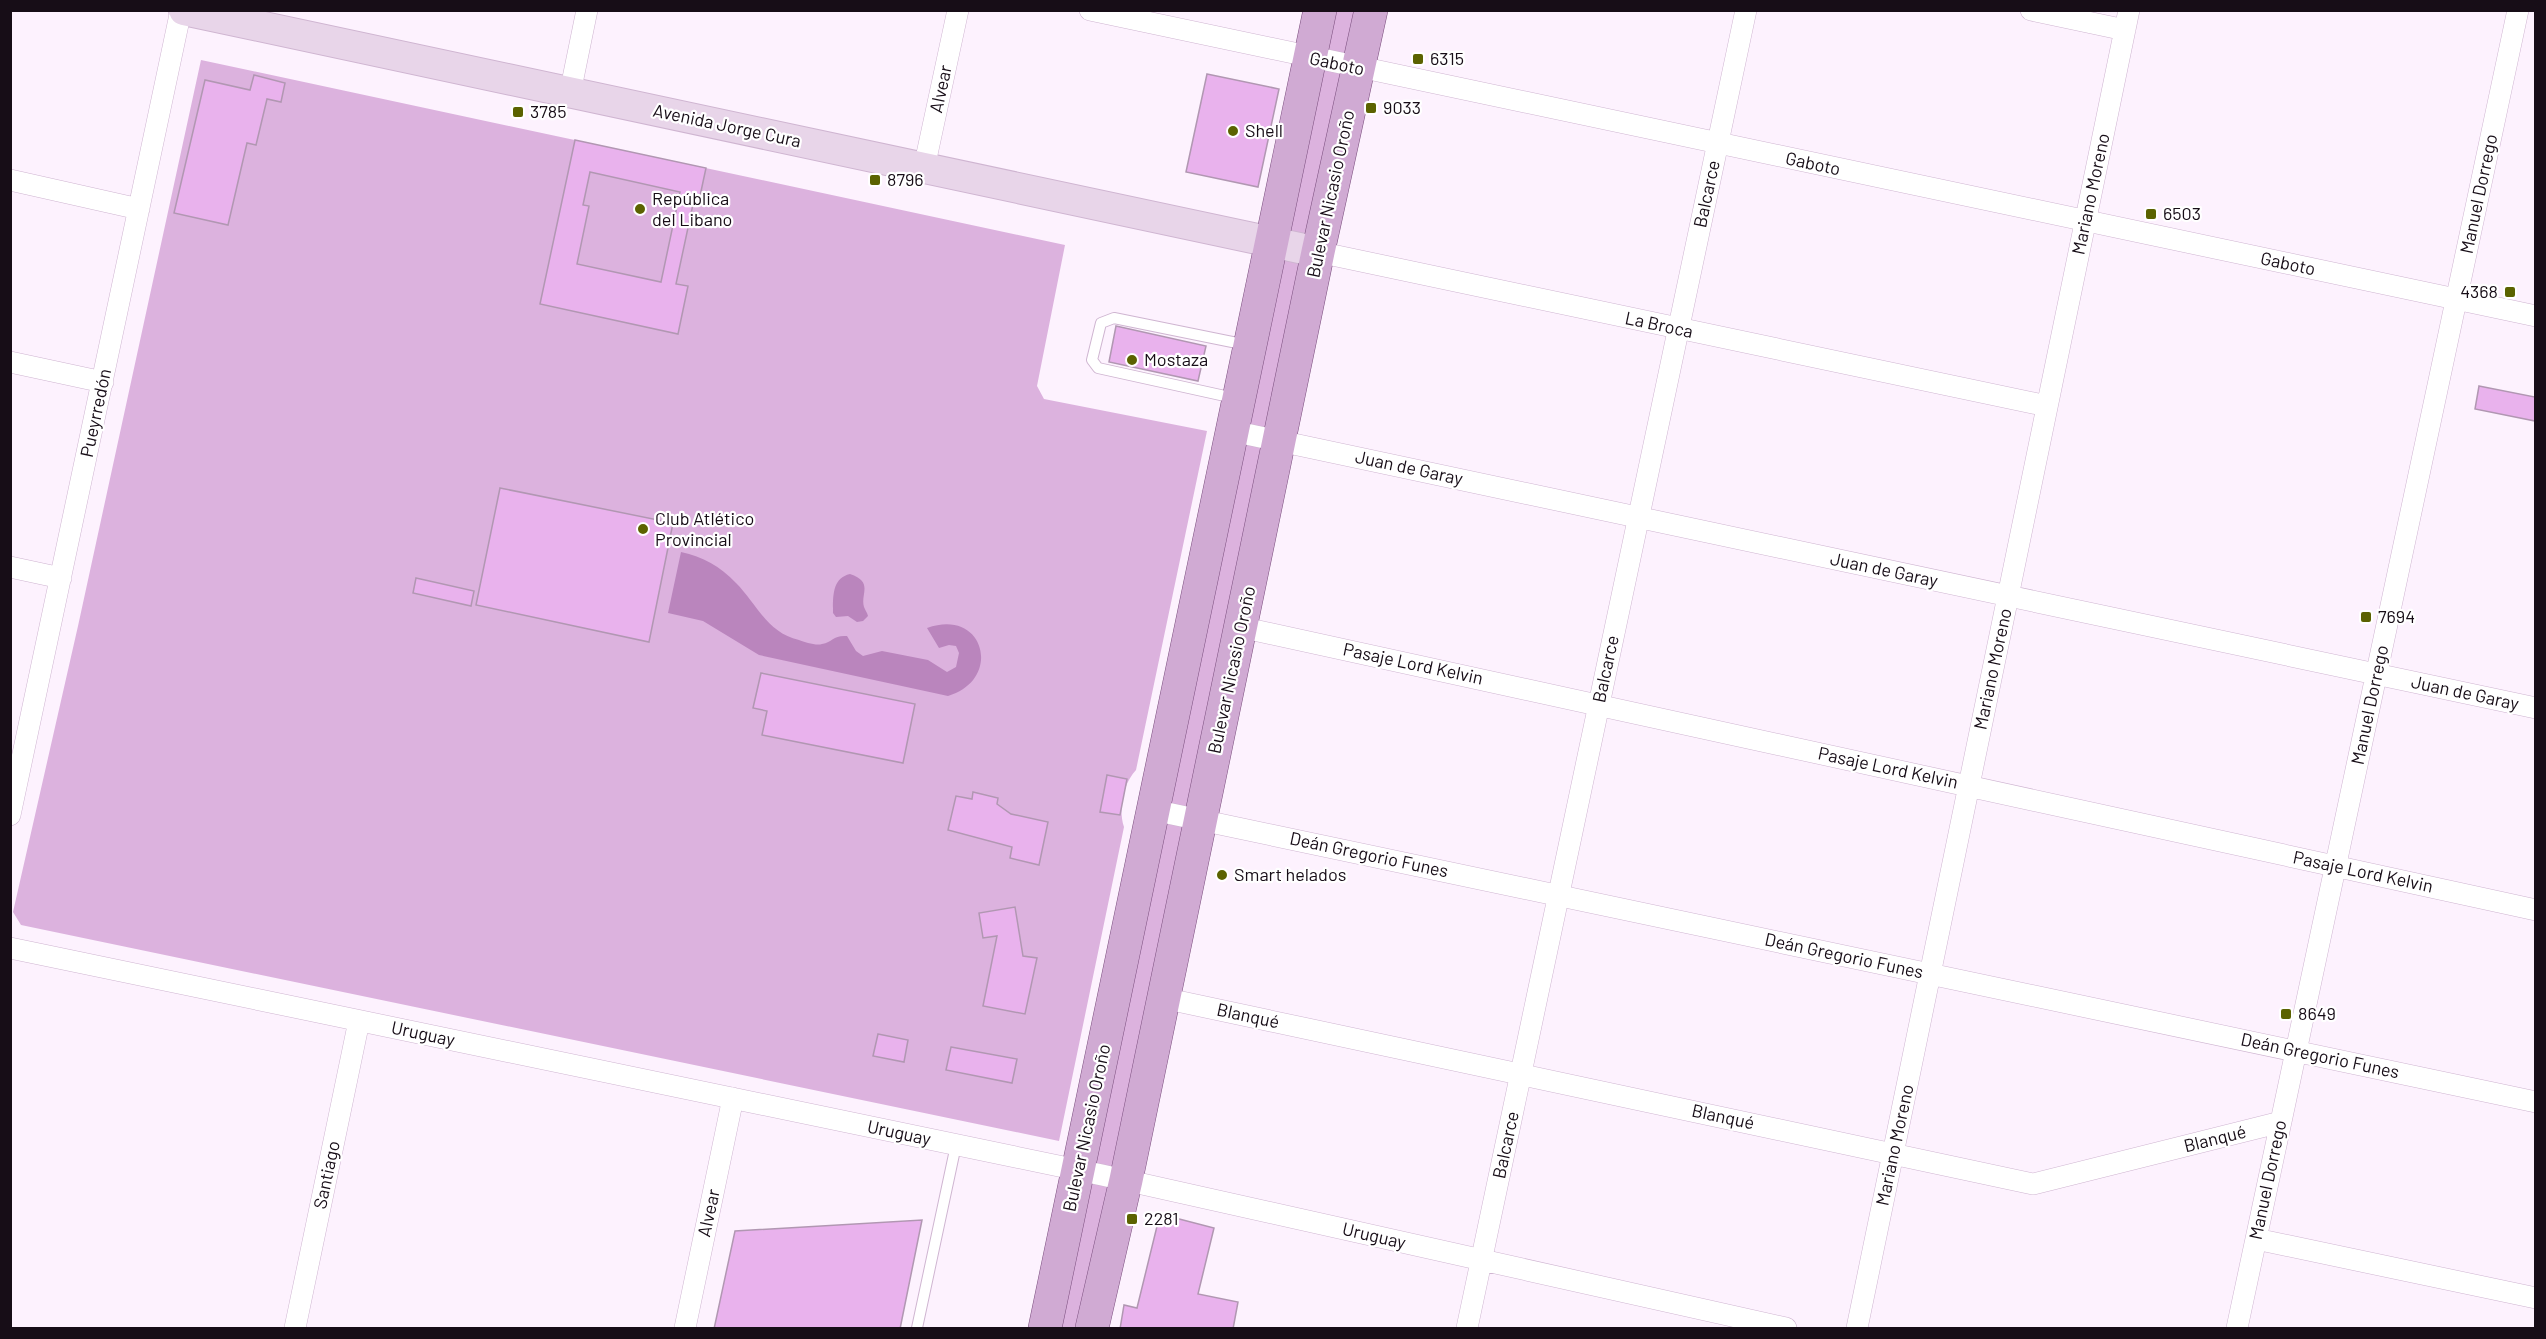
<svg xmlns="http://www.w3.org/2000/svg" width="2546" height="1339" font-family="Barlow,sans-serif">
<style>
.green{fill:#dcb2de}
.water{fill:#ba85bd}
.building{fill:#e9b2ed;stroke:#b197b2;stroke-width:1.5;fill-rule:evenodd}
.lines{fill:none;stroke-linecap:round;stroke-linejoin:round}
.lane-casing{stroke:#cfb5d1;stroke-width:12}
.street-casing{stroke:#cfb5d1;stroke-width:22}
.secondary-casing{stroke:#cfb5d1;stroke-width:32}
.primary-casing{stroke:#7b4f7e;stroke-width:34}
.lane{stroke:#fff;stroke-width:10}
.street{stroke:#fff;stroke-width:21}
.secondary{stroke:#e8d5e9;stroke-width:30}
.primary{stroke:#d0aad3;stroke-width:33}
.poi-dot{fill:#5b6200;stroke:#fff;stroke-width:2}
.labels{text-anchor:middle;stroke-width:4.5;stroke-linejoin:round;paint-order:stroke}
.poi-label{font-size:18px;fill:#170d17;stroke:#fff;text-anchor:start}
.street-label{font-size:18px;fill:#170d17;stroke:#fff}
</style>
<rect width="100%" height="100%" fill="#fdf2fe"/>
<path class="green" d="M1320,11H1371L1092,1328H1045Z
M201,60L1065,245L1037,386L1044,399L1207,431L1136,770C1123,784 1118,809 1124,827L1059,1141L21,925L13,912L78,626Z"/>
<path class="water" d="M681,552C703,557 720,566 736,583C757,604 767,633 799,640C805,642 816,646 822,644C833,642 833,635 847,636L856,651L863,656L882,651L928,660L947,672L956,667L959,653L956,646L949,645L939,648L927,628C985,607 1003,680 948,696L759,655L703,621L668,613Z
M850,574C874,582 860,594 864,607C865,610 867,612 868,616L863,621L857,622L848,616L836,617L833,613C833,597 832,578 850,574Z"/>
<path class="building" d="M1207,74L1279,89L1258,187L1186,172Z
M254,75L285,83L281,102L267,99L256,145L247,143L228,225L174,213L205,80L250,90Z
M575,140L706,168L700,196L695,195L676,284L688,286L678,334L540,304ZM590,172L680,192L661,282L577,264L589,206L583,205Z
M1116,326L1206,346L1198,381L1109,362Z
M2479,386L2535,397V421L2475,409Z
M500,488L673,523L649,642L476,605Z
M416,578L474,591L471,606L413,593Z
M761,673L915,704L903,763L762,735L767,711L753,708Z
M1107,775L1127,779L1120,815L1100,812Z
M973,792L998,798L997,804L1011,814L1048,822L1039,865L1010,858L1012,847L948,830L956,796L972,799Z
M1015,907L1023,956L1037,958L1025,1014L983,1006L997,936L983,938L979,913Z
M878,1034L908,1040L904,1062L873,1056Z
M951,1047L1017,1059L1012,1083L946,1070Z
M1160,1214L1214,1228L1198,1294L1238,1302L1233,1329H1120L1124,1305L1137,1308Z
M922,1220L900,1329H714L735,1231Z"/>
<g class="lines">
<g class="lane-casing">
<path id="lane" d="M1234,398L1098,368L1092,360L1101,323L1114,318L1247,345
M917,1328L956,1145"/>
</g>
<g class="street-casing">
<path id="street" d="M1090,10L2536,316
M2031,10L2125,30
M570,93L587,10
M924,168L958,10
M10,180L139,209
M1318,252L2047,406
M10,362L103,382
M1232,431L2536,708
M10,567L61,578
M1240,627L2536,910
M1153,810L2536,1102
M10,815L181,10
M10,948L1102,1175L1786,1328
M1163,998L2033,1184L2281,1122
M2256,1239L2536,1298
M295,1328L359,1021
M685,1328L733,1098
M1467,1328L1746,10
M1857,1328L2129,10
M2237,1328L2518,10"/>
</g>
<g class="secondary-casing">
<path id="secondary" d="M184,10L1318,252"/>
</g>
<g class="primary-casing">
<path id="primary" d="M1045,1328L1320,10
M1092,1328L1126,1180L1318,252L1371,10"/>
</g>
<use href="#lane" class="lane"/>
<use href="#street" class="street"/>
<use href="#secondary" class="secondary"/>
<use href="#primary" class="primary"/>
</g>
<g class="poi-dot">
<rect x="1412" y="53" width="12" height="12" rx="3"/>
<rect x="1365" y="102" width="12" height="12" rx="3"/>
<rect x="512" y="106" width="12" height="12" rx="3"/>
<circle cx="1233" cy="131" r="6"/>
<rect x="869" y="174" width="12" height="12" rx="3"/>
<circle cx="640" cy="209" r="6"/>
<rect x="2145" y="208" width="12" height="12" rx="3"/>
<rect x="2504" y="286" width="12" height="12" rx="3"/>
<circle cx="1132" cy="360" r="6"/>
<circle cx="643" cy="529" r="6"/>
<rect x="2360" y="611" width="12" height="12" rx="3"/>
<circle cx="1222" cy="875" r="6"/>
<rect x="2280" y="1008" width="12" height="12" rx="3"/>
<rect x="1126" y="1213" width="12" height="12" rx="3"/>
</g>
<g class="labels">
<g class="poi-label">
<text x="1430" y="65">6315</text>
<text x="1383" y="114">9033</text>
<text x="530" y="118">3785</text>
<text x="1245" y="137">Shell</text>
<text x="887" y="186">8796</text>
<text x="652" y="205">República<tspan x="652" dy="21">del Libano</tspan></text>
<text x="2163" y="220">6503</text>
<text x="2498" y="298" text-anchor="end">4368</text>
<text x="1144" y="366">Mostaza</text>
<text x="655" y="525">Club Atlético<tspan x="655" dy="21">Provincial</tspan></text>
<text x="2378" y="623">7694</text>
<text x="1234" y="881">Smart helados</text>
<text x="2298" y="1020">8649</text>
<text x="1144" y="1225">2281</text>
</g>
<g class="street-label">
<text transform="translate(1337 64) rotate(12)" y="6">Gaboto</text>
<text transform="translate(941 89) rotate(-78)" y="6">Alvear</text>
<text transform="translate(727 126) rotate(12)" y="6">Avenida Jorge Cura</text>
<text transform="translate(1813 164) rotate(12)" y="6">Gaboto</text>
<text transform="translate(1331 194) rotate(-78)" y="6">Bulevar Nicasio Oroño</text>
<text transform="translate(1707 194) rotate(-78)" y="6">Balcarce</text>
<text transform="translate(2091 194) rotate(-78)" y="6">Mariano Moreno</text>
<text transform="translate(2479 194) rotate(-78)" y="6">Manuel Dorrego</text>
<text transform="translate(2288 264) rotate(12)" y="6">Gaboto</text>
<text transform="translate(1659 325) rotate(12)" y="6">La Broca</text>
<text transform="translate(96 413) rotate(-78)" y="6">Pueyrredón</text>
<text transform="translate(1409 468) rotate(12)" y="6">Juan de Garay</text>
<text transform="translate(1884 570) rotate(12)" y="6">Juan de Garay</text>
<text transform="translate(1413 664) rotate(12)" y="6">Pasaje Lord Kelvin</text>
<text transform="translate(1606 669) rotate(-78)" y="6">Balcarce</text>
<text transform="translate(1993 669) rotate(-78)" y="6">Mariano Moreno</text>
<text transform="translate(1232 670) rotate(-78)" y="6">Bulevar Nicasio Oroño</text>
<text transform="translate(2465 693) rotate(12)" y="6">Juan de Garay</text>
<text transform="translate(2370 705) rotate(-78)" y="6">Manuel Dorrego</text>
<text transform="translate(1888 768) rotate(12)" y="6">Pasaje Lord Kelvin</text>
<text transform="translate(1369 855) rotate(12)" y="6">Deán Gregorio Funes</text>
<text transform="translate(2363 872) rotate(12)" y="6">Pasaje Lord Kelvin</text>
<text transform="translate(1844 956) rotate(12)" y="6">Deán Gregorio Funes</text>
<text transform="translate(1248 1016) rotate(12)" y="6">Blanqué</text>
<text transform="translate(423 1034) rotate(12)" y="6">Uruguay</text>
<text transform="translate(2320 1056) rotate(12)" y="6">Deán Gregorio Funes</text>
<text transform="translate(1723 1117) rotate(12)" y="6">Blanqué</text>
<text transform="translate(1087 1128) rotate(-78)" y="6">Bulevar Nicasio Oroño</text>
<text transform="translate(899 1133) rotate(12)" y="6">Uruguay</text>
<text transform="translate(2215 1139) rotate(-14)" y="6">Blanqué</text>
<text transform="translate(1506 1145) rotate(-78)" y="6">Balcarce</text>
<text transform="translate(1895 1145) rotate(-78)" y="6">Mariano Moreno</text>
<text transform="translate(327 1175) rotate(-78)" y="6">Santiago</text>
<text transform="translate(2268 1180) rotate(-78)" y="6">Manuel Dorrego</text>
<text transform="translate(709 1213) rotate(-78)" y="6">Alvear</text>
<text transform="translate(1374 1236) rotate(13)" y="6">Uruguay</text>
</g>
</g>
<rect width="2546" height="1339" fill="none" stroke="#170d17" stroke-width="24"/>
</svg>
